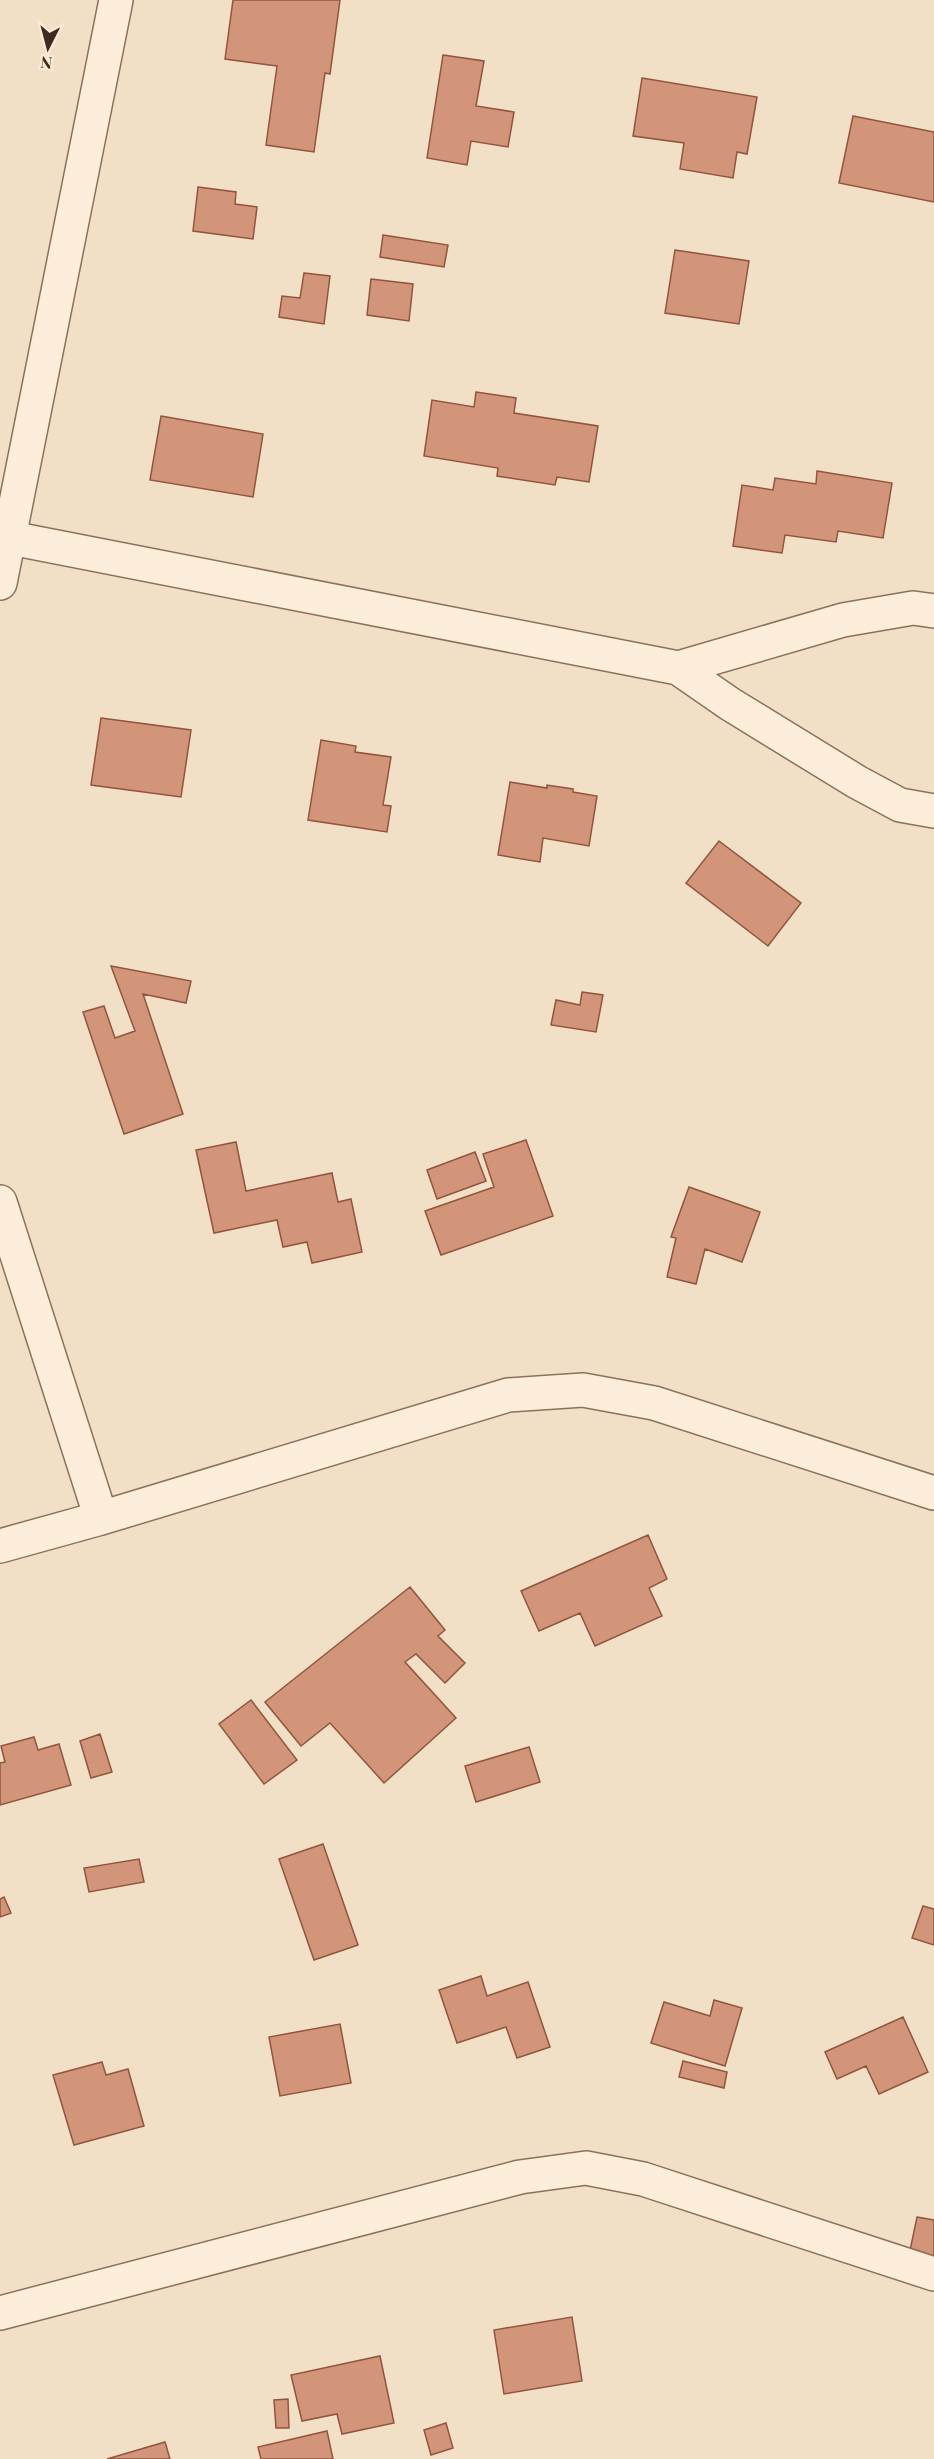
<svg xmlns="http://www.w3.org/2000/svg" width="934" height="2459" font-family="'Playfair Display',serif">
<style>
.building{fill:#d39579;stroke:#91553d;stroke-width:1.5}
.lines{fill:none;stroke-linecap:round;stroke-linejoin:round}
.minor-casing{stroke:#8f7059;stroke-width:36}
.minor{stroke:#fceeda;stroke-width:33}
</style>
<rect width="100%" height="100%" fill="#f2e0c6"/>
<path class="building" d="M233,0H340L330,74L325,73L314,152L266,145L277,66L225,59Z
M443,55L484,61L476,106L514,112L508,147L471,141L467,165L427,158Z
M642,78L757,97L747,154L737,152L733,178L680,169L684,143L633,136Z
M853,116L934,132V202L839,183Z
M198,187L236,192L235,204L257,207L253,239L193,231Z
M383,235L448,245L444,267L380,257Z
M675,250L749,261L739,324L665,313Z
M304,273L330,276L324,324L279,317L282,296L300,298Z
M371,279L413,284L409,321L367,315Z
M476,392L516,398L514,413L598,426L589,482L557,477L555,485L497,476L498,468L424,456L432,400L474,407Z
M161,416L263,434L253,497L150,480Z
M817,471L892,483L883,538L838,531L836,542L785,535L782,553L733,546L742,485L773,490L775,478L816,484Z
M101,718L191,730L181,797L91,785Z
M321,740L356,746L355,752L391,757L383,805L391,806L387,832L308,820Z
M510,782L547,788V785L573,789V792L597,796L589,846L543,838L540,862L498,855Z
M719,841L801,903L768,946L686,883Z
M111,966L191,981L186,1003L143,994L183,1114L124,1134L83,1012L104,1006L115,1038L135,1031Z
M582,992L603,995L596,1032L551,1025L556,1000L580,1005Z
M526,1140L553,1216L441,1255L425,1211L494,1187L483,1154Z
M236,1142L246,1191L332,1173L338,1202L351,1199L362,1252L312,1263L307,1242L283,1247L277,1220L214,1233L196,1150Z
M475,1152L486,1181L437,1199L427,1170Z
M689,1187L760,1212L742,1262L705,1249L696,1284L667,1277L676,1238L671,1237Z
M648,1535L667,1579L649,1588L662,1616L595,1646L580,1613L539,1631L521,1591Z
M410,1587L445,1630L438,1636L465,1663L445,1683L416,1654L405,1662L456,1718L384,1783L330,1723L301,1746L265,1702Z
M251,1700L297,1760L264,1784L219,1724Z
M100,1734L112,1772L91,1778L80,1741Z
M34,1737L38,1750L59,1744L71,1785L0,1805V1763L5,1762L1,1746Z
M529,1747L540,1782L476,1802L465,1766Z
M323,1844L358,1945L314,1960L279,1859Z
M139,1859L144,1882L89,1892L84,1868Z
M4,1897L11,1913L0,1917V1899Z
M923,1906L934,1909V1945L912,1938Z
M481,1976L487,1996L528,1982L550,2047L517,2058L506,2027L457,2043L439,1990Z
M714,2000L742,2008L725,2066L651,2043L664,2002L710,2016Z
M903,2017L928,2072L879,2094L866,2066L837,2079L825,2052Z
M340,2024L351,2083L280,2096L269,2037Z
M683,2061L727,2072L724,2088L679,2077Z
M102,2062L106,2075L128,2069L144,2126L74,2145L53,2075Z
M917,2217L934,2220V2265L908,2260Z
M572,2317L582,2381L504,2394L494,2330Z
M380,2356L394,2423L342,2434L337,2414L302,2421L291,2375Z
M288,2399L289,2428H276L274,2400Z
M446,2423L453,2448L431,2455L424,2430Z
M327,2431L333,2459H261L258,2447Z
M165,2442L170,2459H107Z"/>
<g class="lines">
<g class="minor-casing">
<path id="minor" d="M0,536L678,668L730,704L857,782L900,805L934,811
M0,583L116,0
M678,668L843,620L913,608L934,611
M0,1202L101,1518
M0,1546L101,1518L508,1395L583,1390L654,1403L934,1493
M0,2313L520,2177L586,2168L643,2179L934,2274"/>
</g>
<use href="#minor" class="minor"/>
</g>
<g transform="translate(48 48) rotate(186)" stroke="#f9ebd6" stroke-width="4.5" paint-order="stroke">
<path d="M0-4.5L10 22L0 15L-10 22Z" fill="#3e2a1f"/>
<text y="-9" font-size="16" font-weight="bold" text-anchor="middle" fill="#3e2a1f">N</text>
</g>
</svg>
